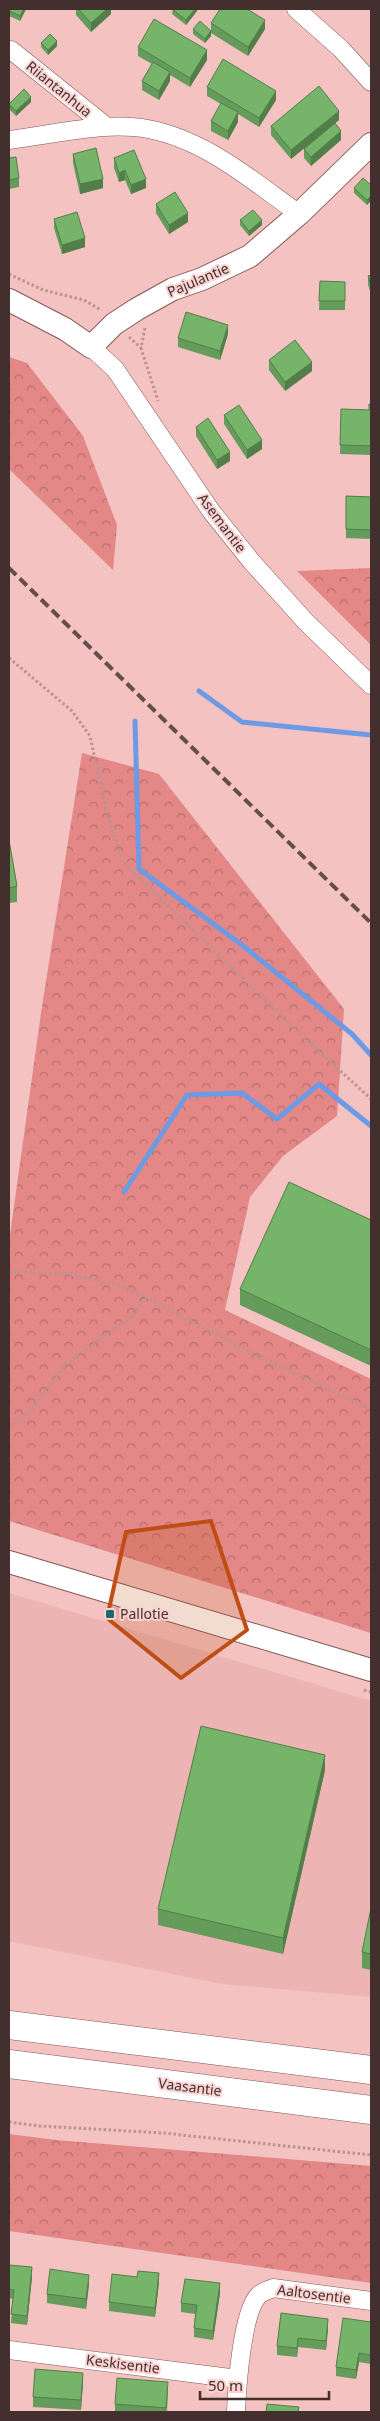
<svg xmlns="http://www.w3.org/2000/svg" width="380" height="2421" font-family="'Noto Sans',sans-serif">
<style>
.built{fill:#ecb4b2}
.forest{fill:url(#forest-crowns)}
.lines{fill:none;stroke-linecap:round;stroke-linejoin:round}
.stream{stroke:#6d9ae5;stroke-width:5}
.minor-casing{stroke:#825857;stroke-width:19}
.tertiary-casing{stroke:#825857;stroke-width:24}
.trunk-casing{stroke:#825857;stroke-width:29}
.path{stroke:#ba9392;stroke-width:3;stroke-dasharray:2.5 2.5;stroke-linecap:butt}
.minor{stroke:#fff;stroke-width:18}
.tertiary{stroke:#fff;stroke-width:22}
.trunk{stroke:#fff;stroke-width:28}
.rail{stroke:#664d4c;stroke-width:4;stroke-dasharray:10 5;stroke-linecap:butt}
.wall{fill:#659b5b}
.shaded-wall{fill:#537e4a}
.building{fill:#76b46a;stroke:#537e4a}
.marked{fill:#be4e14;fill-opacity:0.2;stroke:#be4e14;stroke-width:4;stroke-linejoin:round}
.poi-dot{fill:#1d6a6e;stroke:#fad2d1;stroke-width:2}
.labels{text-anchor:middle;stroke-width:4;stroke-linejoin:round;paint-order:stroke}
.street-label{font-size:14px;fill:#422f2e;stroke:#fad2d1}
.poi-label{font-size:14px;fill:#422f2e;stroke:#fad2d1;text-anchor:start}
</style>
<defs>
<pattern id="forest-crowns" width="20" height="18" patternUnits="userSpaceOnUse" patternTransform="scale(1.25)"><rect width="20" height="18" fill="#e38787"/><path d="M2 6a3 3 0 1 1 6 0M12 15a3 3 0 1 1 6 0" fill="none" stroke="#ba6f6f"/></pattern>
</defs>
<rect width="100%" height="100%" fill="#f3c2c1"/>
<path class="built" d="M9,1593L371,1701V1997L222,1984L9,1941Z"/>
<path class="forest" d="M9,357L27,363L83,436L117,525L113,570L9,469Z
M371,568V645L297,571Z
M82,753L159,774L344,1009L337,1116L283,1156L250,1197L225,1310L371,1379V1633L9,1521V1242L41,1013Z
M9,2134L56,2140L371,2166V2283L9,2231Z"/>
<g class="lines">
<path class="stream" d="M199,691L242,722L371,735
M135,721L139,869L242,945L352,1034L371,1055
M124,1192L187,1095L242,1093L277,1119L319,1084L371,1126"/>
<g class="minor-casing">
<path id="minor" d="M296,9L341,49L371,82
M11,50L107,127
M9,140C52,135 105,121 148,129C206,140 253,181 299,214
M91,347L115,369L211,511L251,561L306,622L371,685
M9,2350L238,2379
M236,2412C237,2387 242,2311 259,2295C262,2292 269,2290 273,2288L371,2301"/>
</g>
<g class="tertiary-casing">
<path id="tertiary" d="M9,300L65,329L91,347L114,324L137,309L173,289L202,279L250,256L299,214L371,144
M9,1562L371,1670"/>
</g>
<g class="trunk-casing">
<path id="trunk" d="M9,2025L371,2070
M9,2064L371,2110"/>
</g>
<path class="path" d="M9,274L43,290L84,300L101,310
M145,328L141,348L158,401
M129,337L141,348
M9,658L72,711L90,736L107,813L123,862L310,1043L371,1099
M9,1272L70,1274L127,1288L256,1355L371,1409
M9,1428L33,1408L65,1365L132,1316L146,1298
M364,1690L371,1692
M9,2122L40,2126L163,2133L371,2155"/>
<use href="#minor" class="minor"/>
<use href="#tertiary" class="tertiary"/>
<use href="#trunk" class="trunk"/>
<path class="rail" d="M9,568L371,923"/>
</g>
<path class="wall" d="M9,9H26L20,21L9,16Z
M76,9H111V14L91,32L76,15Z
M173,9H197V11L186,25L172,14Z
M211,23L265,29L248,56L211,33V36L205,43L193,34V29L211,30Z
M41,43L57,46L48,55L41,47Z
M138,47L207,60L190,87L170,75V81L159,100L142,90V81L152,64L138,56Z
M207,87L276,100L259,127L238,114V122L228,140L211,131V121L221,104L207,96Z
M31,102L16,116L9,109V104Z
M339,120L335,123L341,140L311,166L304,158V149L308,145L291,159L271,135V126Z
M73,154L103,188L80,194L73,163Z
M9,158L19,178V187L9,189Z
M114,158L146,188L131,194L125,180L119,182L114,168Z
M371,185L367,205L354,193V188Z
M156,204L188,222L169,234L156,213Z
M54,219L85,247L62,254L54,228Z
M240,220L262,225L249,236L240,225Z
M371,275V294L368,285V276Z
M320,281L345,282V310H319Z
M228,334L220,360L178,347V338Z
M269,360L312,371L285,391L269,370Z
M371,404V455L340,454L341,409L369,410Z
M224,415L262,449L247,459L224,424Z
M196,427L230,461L217,469L196,436Z
M346,496L371,497V539L346,538Z
M9,840L17,886V902L9,903Z
M371,1220V1366L240,1305V1289Z
M325,1770L283,1954L158,1925V1909Z
M371,1908V1970L362,1968V1952Z
M9,2265L32,2277L27,2325L11,2323L13,2299L9,2298Z
M137,2277L159,2282L155,2317L109,2311V2302Z
M89,2284L86,2309L47,2303V2294Z
M220,2293L213,2340L194,2337V2328L195,2314L181,2312V2303Z
M281,2313L328,2328L326,2350L298,2347L297,2357L277,2355V2346Z
M371,2322V2364L359,2362L356,2379L336,2376V2367Z
M83,2382L81,2410L33,2407V2397Z
M168,2391L167,2412H115V2404Z"/>
<path class="shaded-wall" d="M24,9H26L20,21V16Z
M107,9H111V14L91,32V23Z
M195,9H197V11L186,25V20Z
M265,20V29L248,56V47Z
M211,31V36L205,43V39Z
M57,41V46L48,55V50Z
M207,50V60L190,87V78Z
M170,72V81L159,100V91Z
M276,91V100L259,127V118Z
M31,97V102L16,116V111Z
M339,111V120L291,159V150Z
M238,112V122L228,140V131Z
M341,131V140L311,166V157Z
M125,170V180L119,182V173Z
M103,179V188L80,194V184Z
M146,179V188L131,194V185Z
M371,196V201L367,205V200Z
M188,213V222L169,234V225Z
M262,220V225L249,236V231Z
M85,238V247L62,254V245Z
M228,325V334L220,360V351Z
M312,362V371L285,391V382Z
M262,440V449L247,459V450Z
M230,452V461L217,469V460Z
M325,1755V1770L283,1954V1938Z
M32,2267V2277L27,2325V2316Z
M159,2273V2282L155,2317V2308Z
M89,2275V2284L86,2309V2299Z
M220,2283V2293L213,2340V2331Z
M328,2319V2328L326,2350V2341Z
M298,2338V2347L297,2357V2348Z
M359,2353V2362L356,2379V2370Z
M83,2373V2382L81,2410V2400Z"/>
<path class="building" d="M9,9H24L20,16L9,11Z
M78,9H107L91,23Z
M172,9H195L186,20Z
M220,9H247L265,20L248,47L211,23Z
M154,19L207,50L190,78L138,47Z
M200,21L211,31L205,39L193,29Z
M50,34L57,41L48,50L41,43Z
M223,59L276,91L259,118L207,87Z
M153,62L170,72L159,91L142,81Z
M319,86L339,111L291,150L271,126Z
M24,89L31,97L16,111L9,104Z
M221,103L238,112L228,131L211,121Z
M335,123L341,131L311,157L304,149Z
M96,148L103,179L80,184L73,154Z
M134,150L146,179L131,185L125,170L119,173L114,158Z
M16,157L19,178L9,180V158Z
M363,178L371,185V196L367,200L354,188Z
M175,192L188,213L169,225L156,204Z
M253,210L262,220L249,231L240,220Z
M77,212L85,238L62,245L54,219Z
M371,275V285L368,276Z
M320,281L345,282V301H319Z
M186,312L228,325L220,351L178,338Z
M295,340L312,362L285,382L269,360Z
M369,404H371V446L340,445L341,409L369,410Z
M239,405L262,440L247,450L224,415Z
M208,418L230,452L217,460L196,427Z
M346,496L371,497V530L346,529Z
M9,840L17,886L9,888Z
M289,1182L371,1220V1350L240,1289Z
M201,1726L325,1755L283,1938L158,1909Z
M371,1908V1954L362,1952Z
M9,2265L32,2267L27,2316L11,2314L14,2290L9,2289Z
M50,2269L89,2275L86,2299L47,2294Z
M138,2271L159,2273L155,2308L109,2302L112,2274L137,2277Z
M185,2279L220,2283L213,2331L194,2328L197,2305L181,2303Z
M281,2313L328,2319L326,2341L298,2338L297,2348L277,2346Z
M343,2318L371,2322V2355L359,2353L356,2370L336,2367Z
M35,2369L83,2373L81,2400L33,2397Z
M117,2378L168,2382L166,2408L115,2404Z
M267,2404L299,2407L298,2412H266Z"/>
<path class="marked" d="M211,1521L247,1630L181,1678L107,1618L126,1532Z"/>
<rect class="poi-dot" x="105" y="1609" width="10" height="10" rx="2.5"/>
<g class="labels">
<g class="street-label">
<text transform="translate(59 89) rotate(39)" y="5">Riiantanhua</text>
<text transform="translate(198 280) rotate(-23)" y="5">Pajulantie</text>
<text transform="translate(222 523) rotate(53)" y="5">Asemantie</text>
<text transform="translate(190 2087) rotate(7)" y="5">Vaasantie</text>
<text transform="translate(314 2294) rotate(7)" y="5">Aaltosentie</text>
<text transform="translate(123 2364) rotate(7)" y="5">Keskisentie</text>
</g>
<g class="poi-label">
<text x="120" y="1619">Pallotie</text>
</g>
</g>
<rect width="380" height="2421" fill="none" stroke="#422f2e" stroke-width="20"/>
<path d="M200 2391v8h129v-8" fill="none" stroke="#422f2e" stroke-width="2.5"/>
<text x="208" y="2391" font-size="15" fill="#422f2e" stroke="#fad2d1" stroke-width="4" paint-order="stroke">50 m</text>
</svg>
